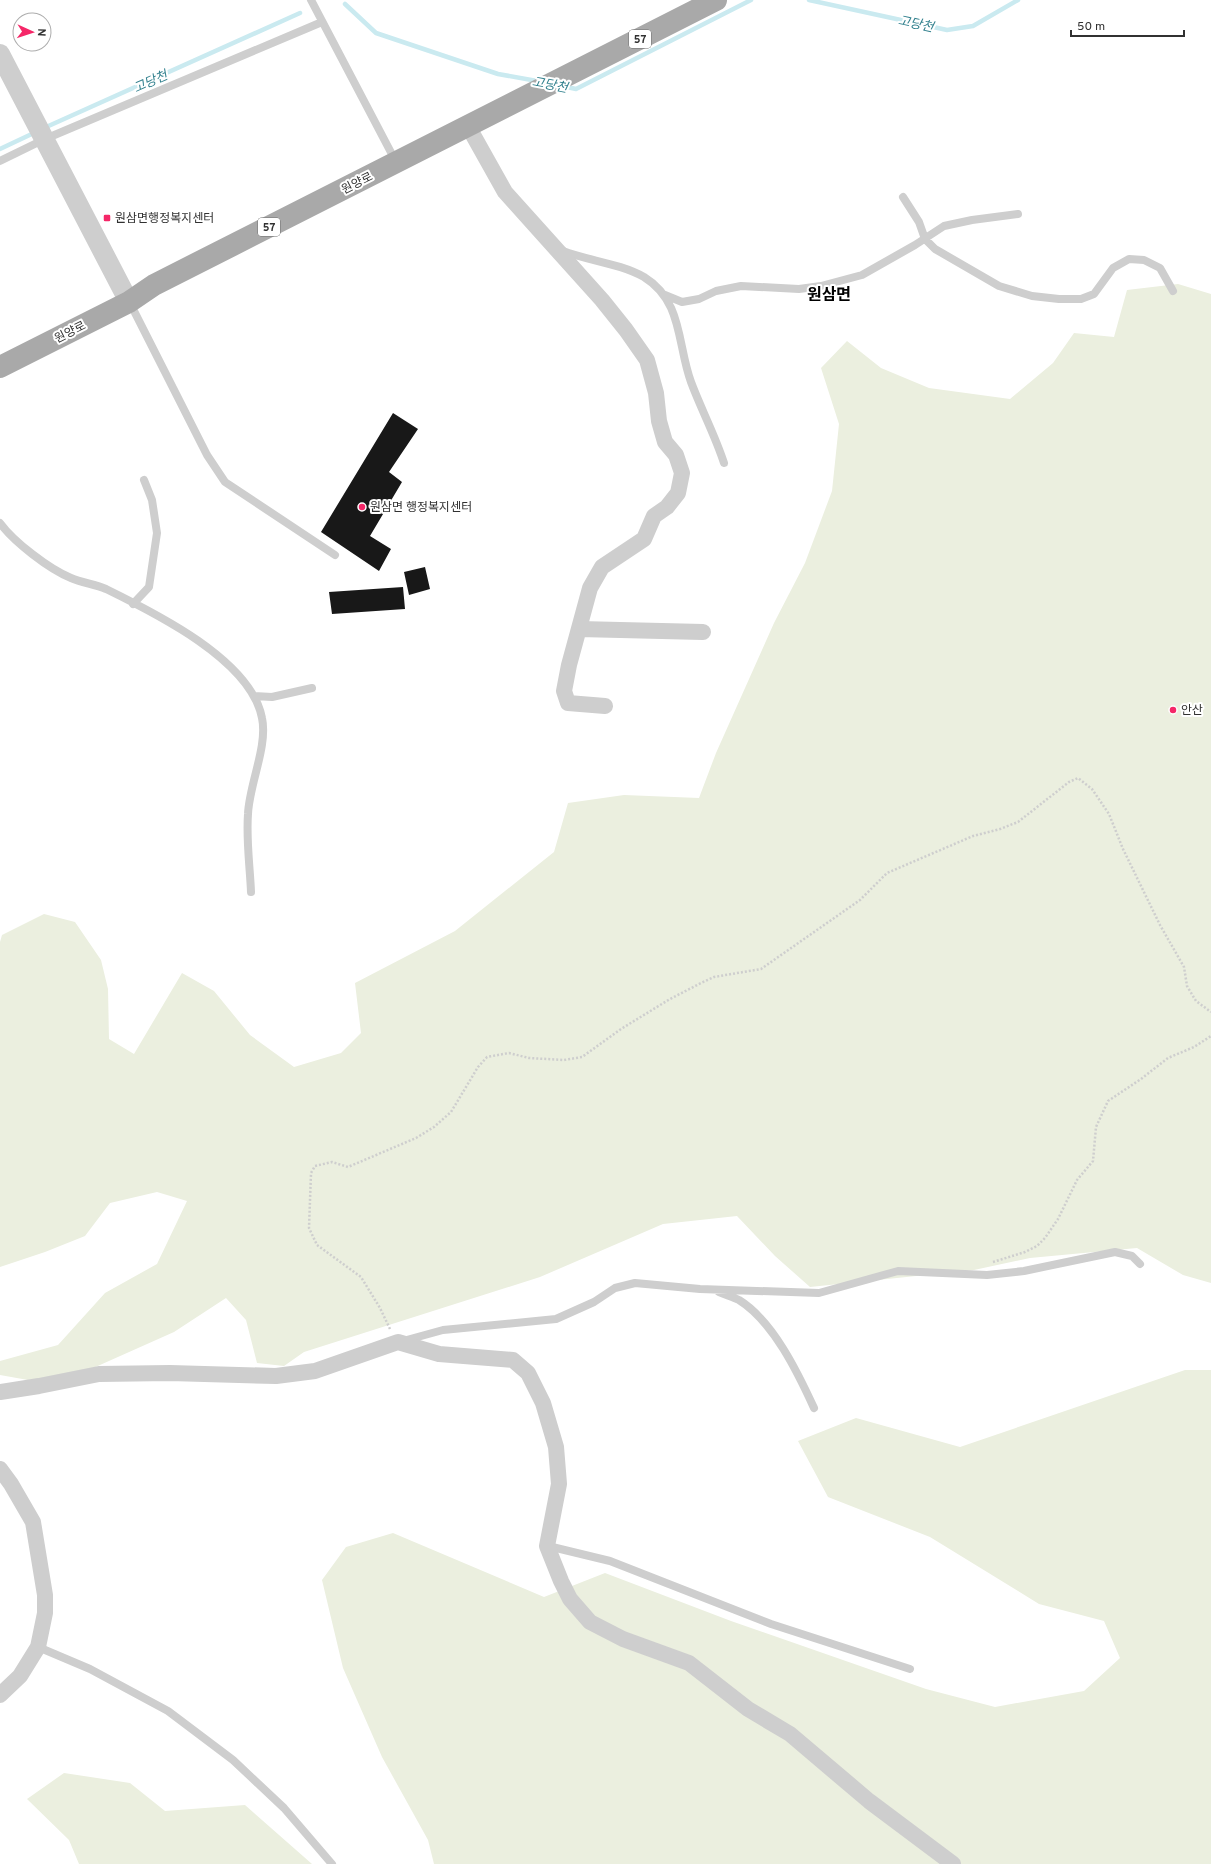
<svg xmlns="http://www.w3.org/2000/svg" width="1211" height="1864" font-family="Overpass,'Noto Sans KR',sans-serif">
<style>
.green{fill:#ebefdf}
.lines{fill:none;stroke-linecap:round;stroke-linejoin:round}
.stream{stroke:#caeaf0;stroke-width:4.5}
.building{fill:#181818}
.path{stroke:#cecece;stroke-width:2.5;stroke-dasharray:2 2;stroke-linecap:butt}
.service{stroke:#cecece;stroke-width:8}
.minor{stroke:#cecece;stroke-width:16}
.tertiary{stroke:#cecece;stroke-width:20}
.primary{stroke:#a9a9a9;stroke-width:22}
.poi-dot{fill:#f52768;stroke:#fff;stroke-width:1.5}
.labels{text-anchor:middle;stroke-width:4;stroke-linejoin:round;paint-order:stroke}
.shield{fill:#fff;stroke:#6f6f6f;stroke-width:1}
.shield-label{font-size:11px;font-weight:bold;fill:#313131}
.street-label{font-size:12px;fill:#313131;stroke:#fff}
.poi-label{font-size:12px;fill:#313131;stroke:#fff;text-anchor:start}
.water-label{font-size:13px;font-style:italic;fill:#32818e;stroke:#fff}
.district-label{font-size:16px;font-weight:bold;fill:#000;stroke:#fff}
</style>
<rect width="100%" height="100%" fill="#fff"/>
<path class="green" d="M1178,284L1211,294V1283L1183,1275L1137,1248L1030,1258L974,1270L810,1287L775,1256L737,1216L663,1224L540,1277L304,1352L284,1366L257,1363L246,1320L226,1298L174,1332L82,1373L28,1380L0,1375V1361L58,1345L105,1293L157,1264L187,1201L157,1192L110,1203L85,1236L45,1252L0,1267V942L2,935L44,914L75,922L101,960L108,989L109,1039L134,1054L182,973L214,991L250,1035L294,1067L341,1053L361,1033L355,983L455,931L554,852L568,803L624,795L699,798L716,753L774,623L805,563L832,491L839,424L821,368L847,341L881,368L929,388L1010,399L1053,363L1074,333L1114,337L1127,290Z
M1185,1370H1211V1864H434L428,1840L382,1757L343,1668L322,1580L346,1547L393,1533L544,1597L605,1573L731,1621L926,1689L995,1707L1084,1691L1120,1658L1104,1621L1039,1604L930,1537L828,1497L798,1441L856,1418L960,1447Z
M64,1773L130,1783L165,1811L245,1805L312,1864H79L69,1840L27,1799Z"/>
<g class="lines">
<path class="stream" d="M809,0L947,30L973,26L1018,0
M345,4L376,33L498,74L537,81
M562,86L576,89L751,0
M44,128L300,13
M0,149L36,132"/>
</g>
<path class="building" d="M393,413L418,429L389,472L402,482L370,536L391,549L379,571L321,532Z
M425,567L430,589L409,595L404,572Z
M403,587L405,609L332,614L329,592Z"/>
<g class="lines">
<path class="path" d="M993,1262L1025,1252L1037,1246L1045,1238L1058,1219L1077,1180L1093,1161L1096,1127L1108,1101L1141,1079L1168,1058L1194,1047L1211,1036
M390,1329L380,1308L361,1277L317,1245L309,1228L311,1173L315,1166L332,1162L348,1167L416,1138L434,1127L451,1112L478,1067L487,1057L509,1053L529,1058L564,1060L582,1057L621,1029L670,999L701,983L714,977L761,969L860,900L887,873L973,836L1000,829L1018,822L1069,782L1078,778L1092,789L1109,814L1123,849L1160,925L1184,967L1187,986L1196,1001L1211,1012"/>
<path class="service" d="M311,0L396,162
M0,161L45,139L322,22
M903,197L919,222L925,239L935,249L999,286L1032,296L1059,299H1081L1094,294L1113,268L1129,259L1144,260L1160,268L1173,291
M563,251C589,261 619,263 644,277C683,301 677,344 691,382C701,409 715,435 724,463
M665,295L682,302L699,299L716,291L741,286L799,289L821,286L862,275L915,245L944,226L972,220L1018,214
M130,303L207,455L225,482L335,555
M0,523C14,542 49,569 71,578C82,583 95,584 106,589C155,613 251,660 262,718C268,746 249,785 248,814C246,840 250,867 251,892
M133,604L149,587L157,533L152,500L144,480
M254,696L272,697L312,688
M719,1292C726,1295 733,1297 739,1300C773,1321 798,1373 814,1408
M403,1341L443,1330L556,1319L594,1302L615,1288L635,1283L700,1289L819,1293L898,1271L987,1275L1024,1271L1115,1252L1132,1256L1140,1264
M548,1546L610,1561L771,1624L910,1669
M38,1647L90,1669L168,1711L233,1760L284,1808L332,1864"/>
<path class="minor" d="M468,126L505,192L602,300L626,330L647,360L656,393L659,421L665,442L676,455L682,473L678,493L667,507L654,516L644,539L602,567L590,588L569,665L564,691L568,703L605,706
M579,629L703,632
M0,1392L39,1386L99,1374L170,1373L276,1376L315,1371L398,1342L439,1354L513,1360L528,1373L543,1403L556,1447L559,1484L547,1546L561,1581L570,1599L590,1622L623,1639L689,1663L748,1709L790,1734L869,1801L953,1864
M0,1469L11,1484L33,1522L45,1595V1613L38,1647L20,1676L0,1695"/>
<path class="tertiary" d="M0,54L129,302"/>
<path class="primary" d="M0,367L129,302L154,285L716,0"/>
</g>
<g class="poi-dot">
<rect x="103" y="214" width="8" height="8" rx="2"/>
<circle cx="362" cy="507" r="4"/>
<circle cx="1173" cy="710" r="4"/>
</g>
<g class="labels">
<g class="shield">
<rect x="629" y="30" width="22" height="18" rx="3"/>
<rect x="258" y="218" width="22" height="18" rx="3"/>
</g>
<g class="shield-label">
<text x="640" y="43">57</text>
<text x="269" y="231">57</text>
</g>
<g class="street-label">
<text transform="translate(357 183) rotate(-27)" y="4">원양로</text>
<text transform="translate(70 332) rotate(-27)" y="4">원양로</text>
</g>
<g class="poi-label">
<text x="115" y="222">원삼면행정복지센터</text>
<text x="370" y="511">원삼면 행정복지센터</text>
<text x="1181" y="714">안산</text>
</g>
<g class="water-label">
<text transform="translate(916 23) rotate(12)" y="5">고당천</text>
<text transform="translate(150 81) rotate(-24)" y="5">고당천</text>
<text transform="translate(550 84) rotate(11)" y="5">고당천</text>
</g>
<g class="district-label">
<text x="829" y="300">원삼면</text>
</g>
</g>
<g transform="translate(32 32) rotate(93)"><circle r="19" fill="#ffffff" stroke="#adadad"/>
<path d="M0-3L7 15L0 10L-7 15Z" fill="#f52768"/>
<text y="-6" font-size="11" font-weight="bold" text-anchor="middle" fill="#313131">N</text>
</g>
<path d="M1071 30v6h113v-6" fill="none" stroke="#313131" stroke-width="2"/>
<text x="1077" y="30" font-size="12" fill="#313131" stroke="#ffffff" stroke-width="3" paint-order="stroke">50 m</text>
</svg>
